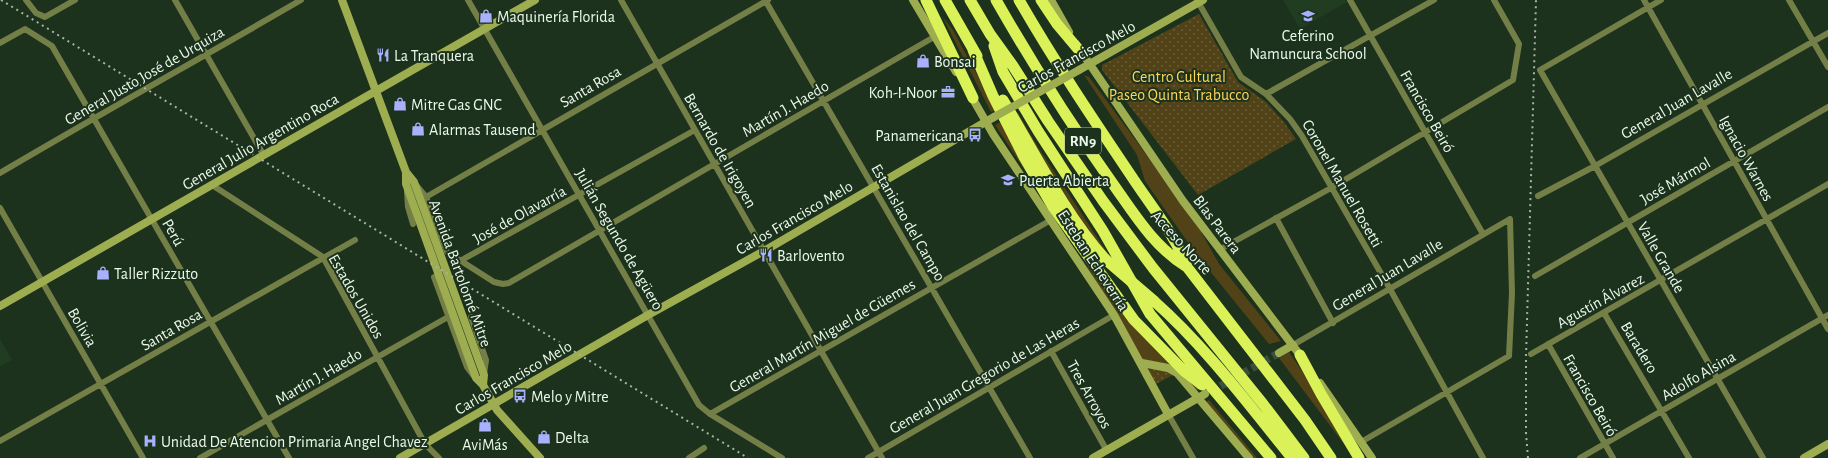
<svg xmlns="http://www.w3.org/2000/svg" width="1828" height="458" font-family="'Alegreya Sans',sans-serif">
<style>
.built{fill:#203c21}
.grass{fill:#514218}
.park{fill:url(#park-dots)}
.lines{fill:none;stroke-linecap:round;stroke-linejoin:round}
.secondary-tunnel{stroke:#3b503c;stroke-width:8;stroke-dasharray:8 4;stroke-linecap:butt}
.street{stroke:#747f47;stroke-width:6}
.secondary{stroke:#9dad50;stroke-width:8}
.highway{stroke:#daf258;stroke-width:11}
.rail{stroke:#a5b5a5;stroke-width:2;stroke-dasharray:2 4;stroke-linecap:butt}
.secondary-bridge{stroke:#9dad50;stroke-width:8}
.highway-bridge{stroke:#daf258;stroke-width:11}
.labels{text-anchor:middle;stroke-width:4;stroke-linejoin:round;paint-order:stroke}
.shield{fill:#1c321d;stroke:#adbdad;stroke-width:1}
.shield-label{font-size:15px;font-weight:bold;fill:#ebf9eb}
.poi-label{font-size:16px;fill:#ebf9eb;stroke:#1c321d;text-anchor:start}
.street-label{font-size:16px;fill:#ebf9eb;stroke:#1c321d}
.park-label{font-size:16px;fill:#fdd457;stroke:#1c321d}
</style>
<defs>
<pattern id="park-dots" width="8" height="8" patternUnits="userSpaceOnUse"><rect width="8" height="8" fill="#514218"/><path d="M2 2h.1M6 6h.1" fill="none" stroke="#6a5e3a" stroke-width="1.8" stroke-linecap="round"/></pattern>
</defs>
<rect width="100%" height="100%" fill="#1c321d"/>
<path class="built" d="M1283,0H1345L1347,2L1300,29Z
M0,339L12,360L0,366Z"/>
<path class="grass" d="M942,16L953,30L996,110L991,112Z
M1084,75L1089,77L1194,219L1219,264L1281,341L1269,344L1196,254L1145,181L1137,155Z
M1018,113L1038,147L1108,254L1082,224L1016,114Z
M1003,121L1030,178L995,125Z
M1085,263C1119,308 1156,351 1199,389L1195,391L1179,372L1151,364L1141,359Z
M1289,352L1300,368L1353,456L1279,358Z
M1209,400L1257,458H1253L1206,402Z"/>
<path class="park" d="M1199,14L1238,82L1266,102L1284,122L1296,139L1198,195L1102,70V65Z
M1148,369L1165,370L1173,375L1156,384Z"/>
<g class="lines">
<path class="secondary-tunnel" d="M1210,392L1279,353"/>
<path class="street" d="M26,0L36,13L45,17L75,0
M175,0L263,154
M468,0L699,405L710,414L782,458
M621,0L882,458
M765,0L1030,458
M1197,0L1241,77L1266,94L1290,119L1302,136L1390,289L1483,458
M1350,0L1483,234
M1644,0L1828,329
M1661,0L1540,70L1763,458
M1789,0L1828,67
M0,43L25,29L52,46L289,458
M1266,94L1434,0
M0,173C100,114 201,58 301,0
M212,185L323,257L425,444L439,458
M416,185L426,197L447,252L494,282L503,284L509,283L934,37
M407,192L408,207L413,224
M1538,196L1595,166L1828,33
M426,197L768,0
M0,208L143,458
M1276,218L1333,323
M1219,250L1331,188L1513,80L1519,44L1494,0
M460,261L695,130
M1535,276L1828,107
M434,277L467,367L473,375
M1604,313L1689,458
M471,317L486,360L484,374
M1548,344L1613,458
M1293,345L1510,219L1512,293L1509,356L1361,442
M1051,351L1107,451
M1531,354L1828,184
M710,414L1051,220
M1168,414L1193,458
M0,441L355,240
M200,458L448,317
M689,458L704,448
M868,458L1114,315
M1580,458L1828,315"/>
<path class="secondary" d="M342,0L406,172V184L476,378L483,385L497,410L540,458
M913,0L956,72
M1051,0L1069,32
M1076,44L1183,201L1303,359
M1079,70L1203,0
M970,94L993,134L1114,315L1168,414
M406,172L414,182L484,375L483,385
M0,306L535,0
M1279,353L1293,345
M1142,363L1168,368L1177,373L1249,458
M1320,383L1372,458
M400,458L648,315L764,251L994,117
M1093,458L1205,394
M1804,458L1828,444"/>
<path class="highway" d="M926,0L973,98
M945,0L977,56
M970,0L990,34L1013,66L1048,121L1103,201L1153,268L1263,404L1304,458
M996,0C1032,63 1071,125 1113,184C1135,215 1154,247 1187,267L1305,420L1331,458
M1019,0C1054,61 1093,119 1132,177C1151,206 1174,233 1187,267
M1041,0L1057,24L1078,49
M994,46L1003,72L1038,131L1103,231L1150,314L1271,458
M973,50L993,96L1024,157L1053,207L1134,320L1184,371L1202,385
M1003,100C1035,153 1064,213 1105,259
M1154,301C1206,347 1248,404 1292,458
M1300,355L1321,394L1359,458"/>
<path class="rail" d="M1,0L748,458
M1528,458L1526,433V357L1536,0"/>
<path class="secondary-bridge" d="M994,117L1079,70"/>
<path class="highway-bridge" d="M1105,259L1154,301"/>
</g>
<defs>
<g id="shop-bare" transform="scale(1.08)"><path d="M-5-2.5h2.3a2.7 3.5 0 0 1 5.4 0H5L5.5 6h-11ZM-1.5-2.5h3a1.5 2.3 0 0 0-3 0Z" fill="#a9b0fc" stroke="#1c321d" stroke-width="2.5" paint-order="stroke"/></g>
<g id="school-bare" transform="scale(1.08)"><path d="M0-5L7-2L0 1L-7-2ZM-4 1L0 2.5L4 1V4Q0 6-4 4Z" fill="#a9b0fc" stroke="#1c321d" stroke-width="2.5" paint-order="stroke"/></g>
<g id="restaurant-bare" transform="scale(1.08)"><path d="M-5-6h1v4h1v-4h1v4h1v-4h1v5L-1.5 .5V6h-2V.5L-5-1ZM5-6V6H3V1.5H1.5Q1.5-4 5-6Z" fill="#a9b0fc" stroke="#1c321d" stroke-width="2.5" paint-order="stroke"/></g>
<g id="office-bare" transform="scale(1.08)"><path d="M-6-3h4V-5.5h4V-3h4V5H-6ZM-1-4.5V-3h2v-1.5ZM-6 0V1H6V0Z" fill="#a9b0fc" stroke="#1c321d" stroke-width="2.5" paint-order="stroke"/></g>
<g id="bus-bare" transform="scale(1.08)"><path d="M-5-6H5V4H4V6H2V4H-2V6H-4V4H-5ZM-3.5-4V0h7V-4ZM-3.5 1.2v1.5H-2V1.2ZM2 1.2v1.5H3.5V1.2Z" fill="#a9b0fc" stroke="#1c321d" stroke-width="2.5" paint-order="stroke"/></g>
<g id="hospital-bare" transform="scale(1.08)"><path d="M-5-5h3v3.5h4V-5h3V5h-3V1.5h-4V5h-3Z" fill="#a9b0fc" stroke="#1c321d" stroke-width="2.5" paint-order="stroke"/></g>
</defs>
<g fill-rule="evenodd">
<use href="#shop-bare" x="486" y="16"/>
<use href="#school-bare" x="1308" y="16"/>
<use href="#restaurant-bare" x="383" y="55"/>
<use href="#shop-bare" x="923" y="61"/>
<use href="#office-bare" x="948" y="92"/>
<use href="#shop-bare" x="400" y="104"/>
<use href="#shop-bare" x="418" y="129"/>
<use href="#bus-bare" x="975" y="135"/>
<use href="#school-bare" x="1008" y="180"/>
<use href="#restaurant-bare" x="766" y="255"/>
<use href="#shop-bare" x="103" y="273"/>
<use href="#bus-bare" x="520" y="396"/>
<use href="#shop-bare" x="485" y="425"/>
<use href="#shop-bare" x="544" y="437"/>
<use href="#hospital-bare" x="150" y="441"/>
</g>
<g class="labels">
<rect class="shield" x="1065" y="128" width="36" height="26" rx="3"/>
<g class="shield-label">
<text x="1083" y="146">RN9</text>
</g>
<g class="poi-label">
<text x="497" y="22">Maquinería Florida</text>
<text x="1308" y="41" text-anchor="middle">Ceferino<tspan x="1308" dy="18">Namuncura School</tspan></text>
<text x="394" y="61">La Tranquera</text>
<text x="934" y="67">Bonsai</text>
<text x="937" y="98" text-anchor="end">Koh-I-Noor</text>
<text x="411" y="110">Mitre Gas GNC</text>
<text x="429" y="135">Alarmas Tausend</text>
<text x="964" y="141" text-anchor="end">Panamericana</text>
<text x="1019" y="186">Puerta Abierta</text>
<text x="777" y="261">Barlovento</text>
<text x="114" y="279">Taller Rizzuto</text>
<text x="531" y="402">Melo y Mitre</text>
<text x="555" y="443">Delta</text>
<text x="161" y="447">Unidad De Atencion Primaria Angel Chavez</text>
<text x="485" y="450" text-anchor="middle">AviMás</text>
</g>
<g class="street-label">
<text transform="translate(1076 56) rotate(-29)" y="6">Carlos Francisco Melo</text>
<text transform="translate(144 75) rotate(-30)" y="6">General Justo José de Urquiza</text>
<text transform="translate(590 86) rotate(-30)" y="6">Santa Rosa</text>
<text transform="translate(1676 103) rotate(-30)" y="6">General Juan Lavalle</text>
<text transform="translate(785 108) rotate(-30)" y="6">Martín J. Haedo</text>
<text transform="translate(1428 111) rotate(60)" y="6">Francisco Beiró</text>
<text transform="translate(260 141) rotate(-30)" y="6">General Julio Argentino Roca</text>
<text transform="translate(721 150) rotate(60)" y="6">Bernardo de Irigoyen</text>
<text transform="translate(1747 158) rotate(61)" y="6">Ignacio Warnes</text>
<text transform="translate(1675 180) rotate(-30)" y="6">José Mármol</text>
<text transform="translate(1343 183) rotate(60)" y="6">Coronel Manuel Rosetti</text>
<text transform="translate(519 214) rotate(-29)" y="6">José de Olavarría</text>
<text transform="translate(794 217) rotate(-30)" y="6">Carlos Francisco Melo</text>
<text transform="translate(909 222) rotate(60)" y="6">Estanislao del Campo</text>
<text transform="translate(1218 224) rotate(53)" y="6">Blas Parera</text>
<text transform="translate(174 232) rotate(60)" y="6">Perú</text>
<text transform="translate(620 239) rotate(60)" y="6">Julián Segundo de Agüero</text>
<text transform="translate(1182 242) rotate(47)" y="6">Acceso Norte</text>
<text transform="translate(1662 257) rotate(60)" y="6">Valle Grande</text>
<text transform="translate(1094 260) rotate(57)" y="6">Esteban Echeverría</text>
<text transform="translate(461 273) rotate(70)" y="6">Avenida Bartolomé Mitre</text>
<text transform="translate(1387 274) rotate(-31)" y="6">General Juan Lavalle</text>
<text transform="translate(357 296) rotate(60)" y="6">Estados Unidos</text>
<text transform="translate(1600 300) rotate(-29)" y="6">Agustín Álvarez</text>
<text transform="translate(83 327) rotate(60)" y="6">Bolivia</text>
<text transform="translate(171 329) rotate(-30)" y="6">Santa Rosa</text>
<text transform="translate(822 335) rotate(-30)" y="6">General Martín Miguel de Güemes</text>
<text transform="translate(1640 347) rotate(59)" y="6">Baradero</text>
<text transform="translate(984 375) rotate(-30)" y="6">General Juan Gregorio de Las Heras</text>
<text transform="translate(1698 375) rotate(-30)" y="6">Adolfo Alsina</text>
<text transform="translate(318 376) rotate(-30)" y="6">Martín J. Haedo</text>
<text transform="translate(513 377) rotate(-30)" y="6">Carlos Francisco Melo</text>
<text transform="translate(1090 394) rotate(61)" y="6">Tres Arroyos</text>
<text transform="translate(1591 395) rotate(60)" y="6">Francisco Beiró</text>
</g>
<g class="park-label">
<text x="1179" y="82">Centro Cultural<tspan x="1179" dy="18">Paseo Quinta Trabucco</tspan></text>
</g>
</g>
</svg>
